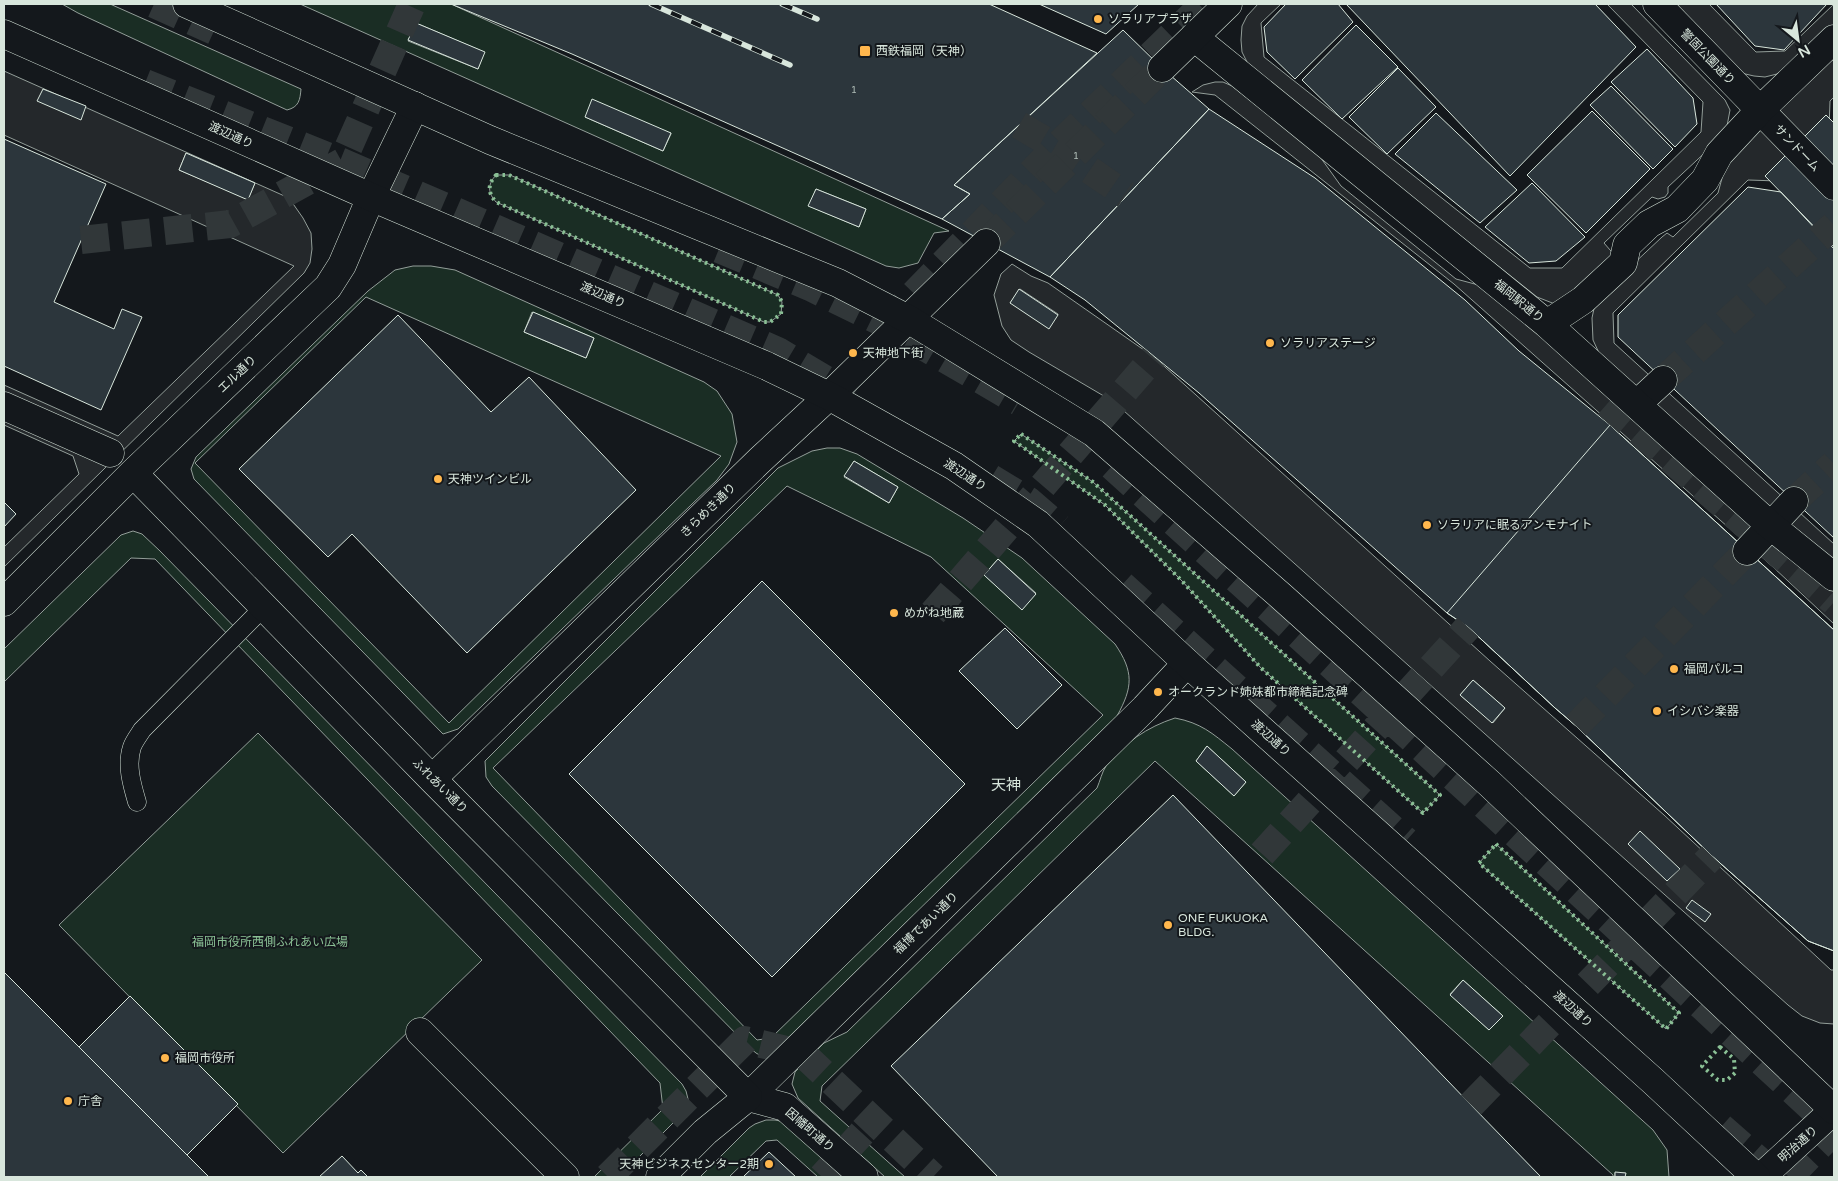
<svg xmlns="http://www.w3.org/2000/svg" width="1838" height="1181" font-family="'Varela Round','Noto Sans JP',sans-serif">
<style>
.green{fill:#1a2d24;stroke:#939e99;fill-rule:evenodd}
.parking{fill:#24282b;stroke:#939e99;fill-rule:evenodd}
.building{fill:#2c363c;stroke:#d8e6dc}
.lines{fill:none;stroke-linecap:round;stroke-linejoin:round}
.pedestrian-tunnel{stroke:#313739;stroke-width:28;stroke-dasharray:28 14;stroke-linecap:butt}
.tertiary-tunnel{stroke:#313739;stroke-width:28;stroke-dasharray:28 14;stroke-linecap:butt}
.service-casing{stroke:#d8e6dc;stroke-width:19}
.pedestrian-casing{stroke:#d8e6dc;stroke-width:29}
.minor-casing{stroke:#d8e6dc;stroke-width:29}
.tertiary-casing{stroke:#d8e6dc;stroke-width:29}
.secondary-casing{stroke:#d8e6dc;stroke-width:29}
.service{stroke:#14181c;stroke-width:18}
.pedestrian{stroke:#14181c;stroke-width:28}
.minor{stroke:#14181c;stroke-width:28}
.tertiary{stroke:#14181c;stroke-width:28}
.secondary{stroke:#14181c;stroke-width:28}
.rail-casing{stroke:#d8e6dc;stroke-width:5.5}
.rail{stroke:#14181c;stroke-width:4;stroke-dasharray:11;stroke-linecap:butt}
.hedge{stroke:#8ac095;stroke-width:4;stroke-dasharray:2.5 4;stroke-linecap:butt}
.poi-dot{fill:#ffb74d;stroke:#14181c;stroke-width:2}
.labels{text-anchor:middle;stroke-width:4;stroke-linejoin:round;paint-order:stroke}
.number-label{font-size:10px;fill:#adbab4}
.poi-label{font-size:12px;fill:#d8e6dc;stroke:#14181c;text-anchor:start}
.street-label{font-size:12px;fill:#d8e6dc;stroke:#14181c}
.park-label{font-size:12px;fill:#8ac095;stroke:#14181c}
.quarter-label{font-size:15px;fill:#d8e6dc;stroke:#14181c}
</style>
<rect width="100%" height="100%" fill="#14181c"/>
<path class="green" d="M62,4H110L301,89C300,100 299,107 287,110L78,13Z
M300,4H451L949,231L934,233L918,263L899,268L886,266ZM416,23L484,52L478,69L408,41ZM585,117L671,133V134L663,151ZM816,189L866,209L859,227L809,206Z
M496,175H510L778,295L782,302L781,314L770,322H764L496,202C488,193 487,185 496,175Z
M413,266H431L455,270L704,382L717,391L732,414L737,442L729,464L717,480L458,729L443,734L194,479L191,469L196,457L368,291L395,270ZM366,297L721,456L449,723L195,463ZM532,312L594,338L586,358L524,332Z
M1021,434L1093,482L1440,795L1423,813L1261,668L1182,581L1105,505L1014,441Z
M827,448H840L857,454L963,518L1022,558L1115,644C1134,672 1133,687 1117,716L772,1054L763,1057L756,1053L750,1048L492,786L486,777L485,761L778,468L812,451ZM854,461L898,487L889,503L844,477ZM787,486L931,557L1103,715L771,1038L757,1040L493,768ZM998,559L1036,593L1022,609L984,575Z
M133,531L142,534L160,551L682,1084L686,1091L689,1103L684,1112L619,1177H594L663,1109L660,1083L155,559L131,558L4,682V649L121,535Z
M1175,718C1201,723 1212,733 1232,749L1653,1130L1667,1150L1669,1177H1625V1173H1615V1177H1613V1175L1155,761L822,1086L820,1101L905,1177H885L798,1098L792,1084L795,1072L824,1043L847,1032L1097,788C1100,781 1102,772 1106,766C1124,743 1147,727 1175,718ZM1207,746L1246,782L1234,796L1196,761ZM1463,980L1502,1015L1489,1030L1450,994Z
M258,733L482,960L283,1153L59,925Z
M1496,844L1679,1013L1666,1029L1479,863Z
M766,1120H775L785,1122L846,1177H818L777,1140L766,1141L729,1177H700L749,1128L755,1124Z"/>
<path class="parking" d="M1258,4H1281L1261,23L1264,57L1530,268H1562L1701,132L1703,102L1607,4H1631L1725,100L1730,110L1727,126L1711,147L1668,187V193L1665,197L1658,199L1652,197L1604,243L1617,258L1560,306L1537,297L1255,72L1247,62L1242,52L1241,40L1242,26L1247,16Z
M1674,4H1709L1756,52L1785,51L1834,4V25L1789,68L1777,74L1765,77L1754,76L1741,73Z
M1830,60H1834V97L1830,101L1829,129L1834,135V174L1782,115L1779,108Z
M4,71L289,198L303,218L311,233L312,249L310,263L304,273L4,567V547L79,474L73,456L4,425V385L118,436L294,266L4,135ZM186,153L255,183L248,199L179,170Z
M1215,82H1223L1232,86L1318,154L1341,186L1456,279L1486,287L1834,592V624L1773,567L1454,284L1215,95L1192,92L1203,85Z
M1760,129L1834,200L1778,181L1748,180L1613,313L1614,343L1834,544V563L1786,526L1600,355L1593,340L1592,318L1596,299L1662,237L1667,233L1673,237L1718,193L1725,167Z
M1012,264L1031,276L1048,283L1154,357L1490,661L1664,815L1831,970H1834V1024L1820,1023L1802,1016L1788,1005L1114,402L1029,352L1011,340L1002,326L994,295L1001,274ZM1020,289L1058,314V315L1010,303ZM1473,680L1505,708L1493,723L1460,695Z"/>
<path class="building" d="M451,4H989L1097,53L954,185L970,194L942,219L572,54Z
M1039,4H1139L1106,34Z
M1286,4H1338L1353,22L1295,79L1267,52L1264,27Z
M1346,4H1595L1636,47L1510,176Z
M1716,4H1827L1784,50L1755,46Z
M416,23L485,52L478,69L408,40Z
M1356,25L1398,67L1342,119L1302,80Z
M1123,30L1162,68L1209,109L1050,277L942,219L970,194L954,185Z
M1647,49L1693,98L1697,124L1675,147L1611,82Z
M1398,68L1436,107L1387,154L1349,117Z
M1611,86L1673,149L1653,169L1590,105Z
M43,89L86,106L81,120L37,101Z
M592,99L671,133L663,151L585,117Z
M1209,109L1315,178L1465,300L1519,351L1610,425L1834,630V951L1808,941L1712,856L1576,726L1555,708L1468,627L1447,613L1199,393L1085,300L1050,277Z
M1592,111L1650,169L1586,233L1527,175Z
M1436,113L1517,190L1480,223L1395,154Z
M1826,115L1834,123V247L1765,176Z
M4,139L106,184L54,302L114,329L122,309L142,317L101,410L4,366Z
M186,153L255,183L248,200L179,170Z
M1532,183L1585,237L1556,261L1529,263L1485,227Z
M1748,187L1781,192L1834,249V538L1618,337V315Z
M816,189L866,209L859,227L808,206Z
M1019,289L1058,315L1049,329L1010,303Z
M533,312L594,338L586,358L524,332Z
M398,315L491,412L529,377L636,490L467,653L352,534L328,557L239,469Z
M1610,425L1834,630V951L1808,941L1712,856L1576,726L1555,708L1468,627L1447,613Z
M854,461L898,487L889,503L844,476Z
M4,502L16,514L4,527Z
M998,559L1036,594L1022,610L984,575Z
M762,581L965,784L772,977L569,774Z
M1005,628L1062,685L1017,729L959,671Z
M1473,680L1505,708L1492,723L1460,695Z
M1207,746L1246,782L1234,796L1196,761Z
M1173,795L1471,1105L1541,1177H998L891,1066Z
M1640,831L1680,869L1667,881L1628,844Z
M1692,900L1711,914L1705,922L1686,908Z
M4,972L209,1177H4Z
M1463,980L1503,1016L1489,1030L1450,995Z
M130,996L238,1104L187,1155L79,1047Z
M769,1152L796,1177H743Z
M342,1156L358,1173L361,1170L368,1177H319Z
M1615,1172L1626,1173L1625,1177H1615Z"/>
<g class="lines">
<path class="pedestrian-tunnel" d="M154,4L214,31
M145,83L342,162L778,351L853,396
M1019,125L1056,147L1126,195
M81,240L230,224L342,162L412,4
M719,249L810,287L885,324L1019,402
M885,324L1056,147L1204,4
M1663,380L1834,225
M1607,404L1834,602
M1112,466C1354,685 1595,906 1834,1129
M991,478L1029,501L1059,527
M1794,501L1834,464
M1122,585L1406,841
M933,613L1154,357
M1576,726L1747,551
M1262,854L1468,627
M1471,1105L1712,856
M1721,1127L1778,1177
M608,1177L745,1040L803,1054L933,1177
M822,1177L862,1133
M1789,1177L1834,1131"/>
<path class="tertiary-tunnel" d="M986,243L1162,68"/>
<g class="service-casing">
<path id="service" d="M137,802C132,785 126,765 132,747C134,741 139,735 142,730L264,607"/>
</g>
<g class="pedestrian-casing">
<path id="pedestrian" d="M1760,110L1834,186
M1637,404L1663,380
M4,406L110,453
M1747,551L1794,501
M420,1032L565,1177"/>
</g>
<g class="minor-casing">
<path id="minor" d="M1657,4L1760,110
M1194,37L1547,324L1771,526L1834,577
M1547,324L1583,300L1623,263L1627,245L1649,224L1677,209L1705,180L1719,154L1760,110L1834,39
M748,1097L1145,708L1187,663
M748,1097L785,1107L864,1177"/>
</g>
<g class="tertiary-casing">
<path id="tertiary" d="M1162,68L1228,4
M133,473L432,779L748,1097L705,1132L660,1177
M4,602L133,473L328,287L342,265L371,197L415,106
M432,779L760,460L829,396L986,243
M1761,1177L1834,1110"/>
</g>
<g class="secondary-casing">
<path id="secondary" d="M187,4L490,140L838,283L908,319L1094,433L1282,597L1490,784L1834,1110
M4,34L371,197L767,366L829,396L954,466L1038,524L1187,663L1653,1081L1756,1177"/>
</g>
<use href="#service" class="service"/>
<use href="#pedestrian" class="pedestrian"/>
<use href="#minor" class="minor"/>
<use href="#tertiary" class="tertiary"/>
<use href="#secondary" class="secondary"/>
<g class="rail-casing">
<path id="rail" d="M651,4L790,65
M782,4L817,19"/>
</g>
<use href="#rail" class="rail"/>
<path class="hedge" d="M496,175H509L778,295L782,302L781,314L770,322H764L496,202C488,193 487,185 496,175Z
M1021,434L1093,482L1440,795L1423,813L1261,668L1182,581L1105,505L1014,441Z
M1496,844L1679,1013L1666,1029L1479,863Z
M1720,1047L1734,1059L1735,1073L1727,1080H1718L1702,1066Z"/>
</g>
<g class="poi-dot">
<circle cx="1098" cy="19" r="5"/>
<rect x="859" y="45" width="12" height="12" rx="2.5"/>
<circle cx="1270" cy="343" r="5"/>
<circle cx="853" cy="353" r="5"/>
<circle cx="438" cy="479" r="5"/>
<circle cx="1427" cy="525" r="5"/>
<circle cx="894" cy="613" r="5"/>
<circle cx="1674" cy="669" r="5"/>
<circle cx="1158" cy="692" r="5"/>
<circle cx="1657" cy="711" r="5"/>
<circle cx="1168" cy="925" r="5"/>
<circle cx="165" cy="1058" r="5"/>
<circle cx="68" cy="1101" r="5"/>
<circle cx="769" cy="1164" r="5"/>
</g>
<g class="labels">
<g class="number-label">
<text x="854" y="93">1</text>
<text x="1076" y="159">1</text>
</g>
<g class="poi-label">
<text x="1108" y="23">ソラリアプラザ</text>
<text x="876" y="55">西鉄福岡（天神）</text>
<text x="1280" y="347">ソラリアステージ</text>
<text x="863" y="357">天神地下街</text>
<text x="448" y="483">天神ツインビル</text>
<text x="1437" y="529">ソラリアに眠るアンモナイト</text>
<text x="904" y="617">めがね地蔵</text>
<text x="1684" y="673">福岡パルコ</text>
<text x="1168" y="696">オークランド姉妹都市締結記念碑</text>
<text x="1667" y="715">イシバシ楽器</text>
<text x="1178" y="922">ONE FUKUOKA<tspan x="1178" dy="14">BLDG.</tspan></text>
<text x="175" y="1062">福岡市役所</text>
<text x="78" y="1105">庁舎</text>
<text x="759" y="1168" text-anchor="end">天神ビジネスセンター2期</text>
</g>
<g class="street-label">
<text transform="translate(1708 57) rotate(46)" y="4">警固公園通り</text>
<text transform="translate(231 135) rotate(24)" y="4">渡辺通り</text>
<text transform="translate(1797 148) rotate(46)" y="4">サンドーム</text>
<text transform="translate(603 295) rotate(23)" y="4">渡辺通り</text>
<text transform="translate(1519 301) rotate(39)" y="4">福岡駅通り</text>
<text transform="translate(237 374) rotate(-44)" y="4">エル通り</text>
<text transform="translate(965 475) rotate(33)" y="4">渡辺通り</text>
<text transform="translate(708 510) rotate(-44)" y="4">きらめき通り</text>
<text transform="translate(1271 738) rotate(42)" y="4">渡辺通り</text>
<text transform="translate(440 786) rotate(45)" y="4">ふれあい通り</text>
<text transform="translate(926 923) rotate(-44)" y="4">福博であい通り</text>
<text transform="translate(1573 1009) rotate(42)" y="4">渡辺通り</text>
<text transform="translate(810 1130) rotate(41)" y="4">因幡町通り</text>
<text transform="translate(1798 1144) rotate(-42)" y="4">明治通り</text>
</g>
<g class="park-label">
<text x="270" y="946">福岡市役所西側ふれあい広場</text>
</g>
<g class="quarter-label">
<text x="1006" y="790">天神</text>
</g>
</g>
<rect width="1838" height="1181" fill="none" stroke="#d8e6dc" stroke-width="10"/>
<g transform="translate(1798 40) rotate(151)" stroke="#14181c" stroke-width="4" paint-order="stroke">
<path d="M0-4L9 19L0 12L-9 19Z" fill="#d8e6dc"/>
<text y="-8" font-size="14" font-weight="bold" text-anchor="middle" fill="#d8e6dc">N</text>
</g>
</svg>
